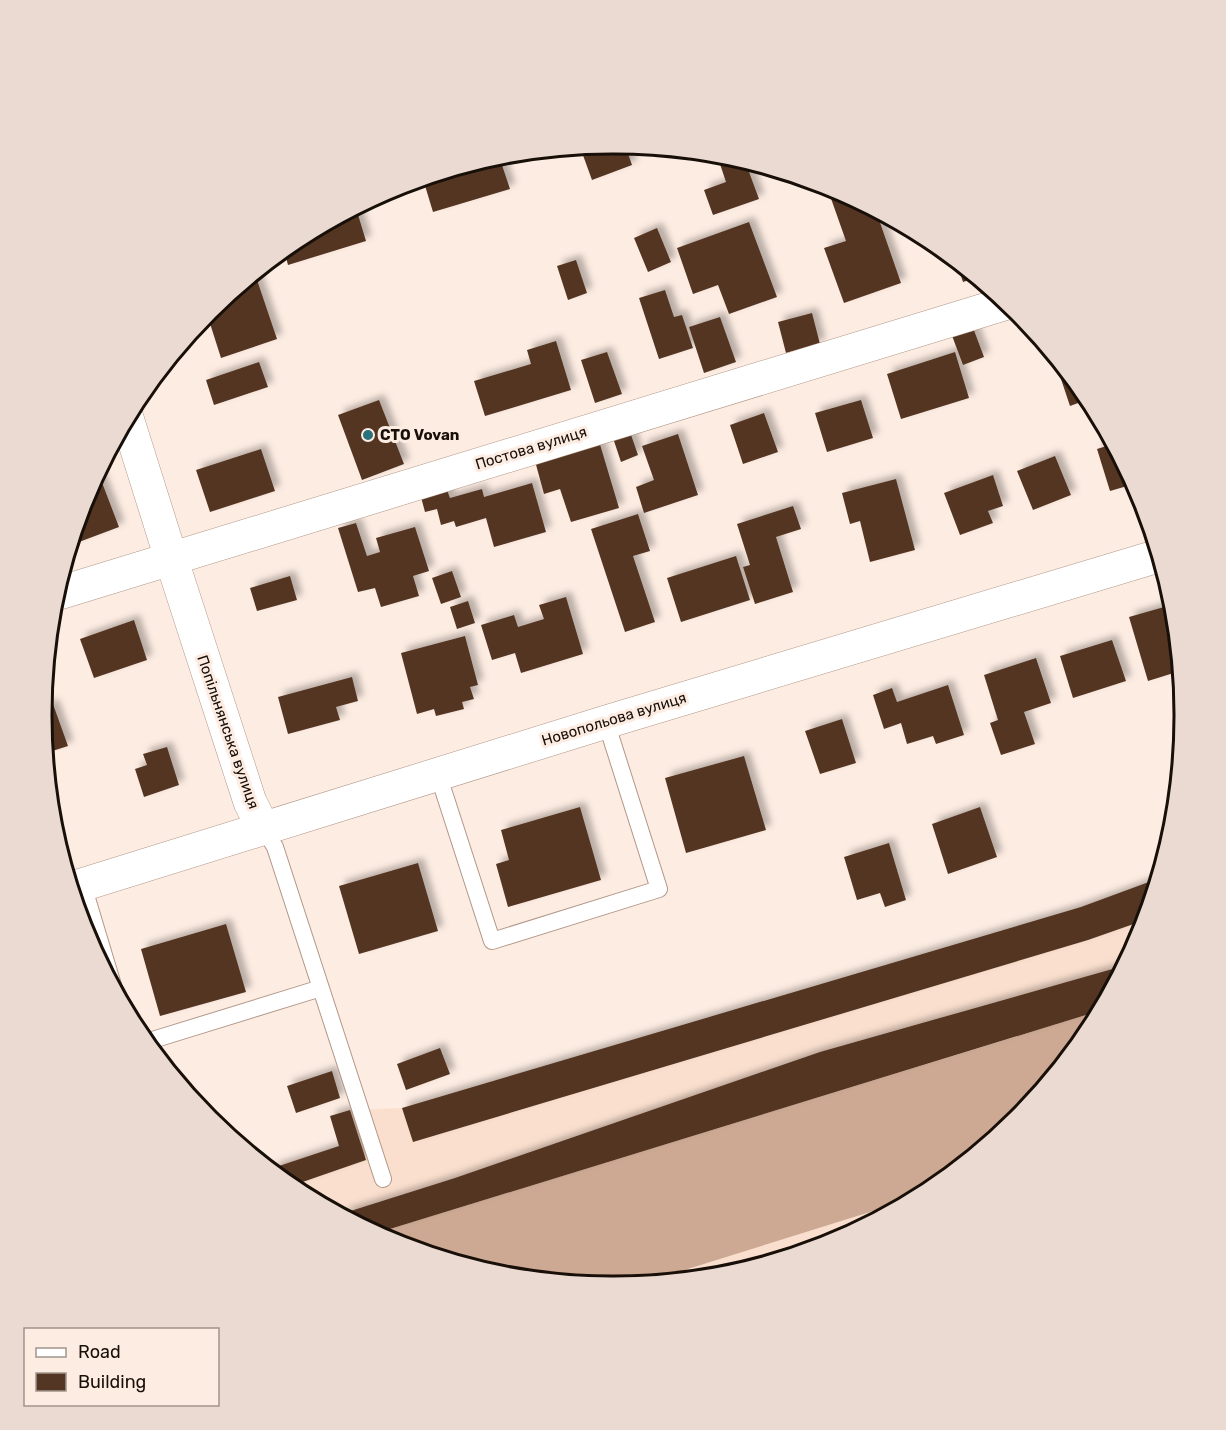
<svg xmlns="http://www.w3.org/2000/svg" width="1226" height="1430" font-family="Rubik,sans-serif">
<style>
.built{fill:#fadfce}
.forest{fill:#cda993}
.building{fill:#533623;filter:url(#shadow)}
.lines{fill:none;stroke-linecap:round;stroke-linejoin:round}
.lane-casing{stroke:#b19788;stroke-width:18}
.street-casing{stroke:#b19788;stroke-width:34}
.lane{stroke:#fff;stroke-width:16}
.street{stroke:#fff;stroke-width:33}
.poi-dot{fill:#29727b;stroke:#fdece2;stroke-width:2}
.labels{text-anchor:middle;stroke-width:6;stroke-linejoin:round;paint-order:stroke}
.poi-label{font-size:15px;font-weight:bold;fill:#180f09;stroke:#fdece2;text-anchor:start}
.street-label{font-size:15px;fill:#180f09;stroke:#fdece2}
.rim{fill:none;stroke:#180f09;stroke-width:3}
</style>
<defs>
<filter id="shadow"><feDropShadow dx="5.5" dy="-5.5" stdDeviation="3" flood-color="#0004"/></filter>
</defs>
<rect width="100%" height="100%" fill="#fdece2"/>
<path class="built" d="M1157,879L1140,934L1099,1011L377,1233L295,1190L269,1168L339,1146L330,1116L350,1110L402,1108L1081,907Z
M915,1198L831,1243L724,1275L643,1283Z"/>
<path class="forest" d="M1099,1011L1088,1033L1017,1119L930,1190L915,1198L643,1283L613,1286L501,1275L394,1242L377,1233Z"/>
<path class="building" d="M613,144L625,145L632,165L592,180L580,147Z
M499,156L510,189L433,212L423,179Z
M731,157L745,161L759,199L713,215L704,190L726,182L719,161Z
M833,188L876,211L901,283L844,303L824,248L846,241L828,190Z
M356,208L366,241L288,265L284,250L296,240Z
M749,222L777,297L729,314L718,285L693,294L677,248Z
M657,228L671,262L648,272L634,238Z
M576,260L587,293L568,300L557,266Z
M956,261L976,278L963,282Z
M255,274L277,339L221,358L207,314Z
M665,290L674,317L682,315L693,348L659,359L639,298Z
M812,313L820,344L786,353L778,322Z
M720,317L736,362L704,373L689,327Z
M972,325L984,357L963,365L951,333Z
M556,341L571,390L485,416L474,381L531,364L527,350Z
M607,352L622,394L595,403L581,360Z
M955,352L969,398L901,419L887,374Z
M1053,355L1088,398L1089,399L1070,406Z
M259,362L268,387L214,405L206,380Z
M379,400L404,464L362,480L338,415Z
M861,400L873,438L827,452L815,413Z
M764,413L778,452L743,464L730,425Z
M629,429L638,455L621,462L612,435Z
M678,434L698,495L644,513L636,487L654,480L642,446Z
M599,441L619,508L571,522L560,489L544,494L535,461Z
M1113,444L1134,484L1110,491L1097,449Z
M261,449L275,491L210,512L196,470Z
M1055,456L1071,495L1033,510L1017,471Z
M98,472L119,527L71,545L86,496Z
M993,475L1003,506L988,511L993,523L960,535L944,493Z
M896,479L915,550L870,562L860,521L850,524L842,493Z
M532,483L546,532L494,547L486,518L456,527L454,521L441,525L437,509L425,512L421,497L447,490L450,498L482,489L484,497Z
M793,506L801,529L776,537L793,592L755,604L743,567L750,565L737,524Z
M638,514L650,551L633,556L655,622L625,632L591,529Z
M356,523L367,556L380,552L376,538L415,527L429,571L413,576L419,596L381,607L375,588L358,592L338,528Z
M736,556L750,600L681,622L667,578Z
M452,571L461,597L441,604L432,578Z
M290,576L297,600L257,611L250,588Z
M566,597L583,654L521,673L515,653L492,660L481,625L514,615L518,627L544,619L539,605Z
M468,601L475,623L457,629L450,607Z
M1164,607L1172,634L1176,632L1180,671L1148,681L1129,617Z
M134,620L147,660L94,678L80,639Z
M465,636L478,685L470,687L474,699L462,702L464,709L436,716L434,709L417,714L401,653Z
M1112,640L1126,681L1073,698L1060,656Z
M1036,658L1051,703L1024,712L1035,744L1001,755L990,723L998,720L984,675Z
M352,677L358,701L336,707L340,720L288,734L278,697Z
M948,685L964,735L936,744L933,736L907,744L901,723L884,729L873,695L892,688L897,702Z
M53,704L68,746L46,753L42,715L43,708Z
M842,719L856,763L820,774L805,731Z
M167,747L179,785L144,797L135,769L147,765L143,754Z
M744,756L766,830L686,853L665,778Z
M580,807L601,880L508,907L496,864L509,860L501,830Z
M980,807L997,857L948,874L932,824Z
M889,843L906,900L885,907L880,893L857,900L844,857Z
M418,863L438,931L359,954L339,886Z
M1157,879L1145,920L1088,940L413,1142L402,1108L1081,907Z
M226,924L246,992L160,1016L141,949Z
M1123,966L1099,1011L377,1233L341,1214L455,1178L820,1052Z
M440,1048L450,1074L406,1090L397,1064Z
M332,1071L340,1098L296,1113L287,1086Z
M350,1110L366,1160L291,1186L270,1169L339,1146L330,1116Z"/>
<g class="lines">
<g class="lane-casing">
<path id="lane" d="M438,774L492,941L659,889L606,722
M263,828L275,847L383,1179
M83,885L113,985
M146,1042L321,988"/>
</g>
<g class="street-casing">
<path id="street" d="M127,418L171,558L250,802L263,828
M56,594L1007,303
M72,888L606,722L1158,556"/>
</g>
<use href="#lane" class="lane"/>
<use href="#street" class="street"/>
</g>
<circle class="poi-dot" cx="368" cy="435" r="6"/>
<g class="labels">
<g class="poi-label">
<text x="380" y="440">СТО Vovan</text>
</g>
<g class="street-label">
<text transform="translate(531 448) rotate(-17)" y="5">Постова вулиця</text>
<text transform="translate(614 719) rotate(-17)" y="5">Новопольова вулиця</text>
<text transform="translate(228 732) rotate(71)" y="5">Попільнянська вулиця</text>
</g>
</g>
<path d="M0 0H1226V1430H0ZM612 154H614A560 560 0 0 1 1174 714V716A560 560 0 0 1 614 1276H612A560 560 0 0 1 52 716V714A560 560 0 0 1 612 154Z" fill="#ebdad1" fill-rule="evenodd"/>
<path class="rim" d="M612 154H614A560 560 0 0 1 1174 714V716A560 560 0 0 1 614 1276H612A560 560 0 0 1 52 716V714A560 560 0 0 1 612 154Z"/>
<rect x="24" y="1328" width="195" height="78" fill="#fdece2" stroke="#a1948b" stroke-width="1.5"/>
<rect x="36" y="1348" width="30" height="9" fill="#ffffff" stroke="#a1948b" stroke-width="1.5"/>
<text x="78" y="1358" font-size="18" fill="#180f09">Road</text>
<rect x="36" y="1373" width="30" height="18" fill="#533623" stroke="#a1948b" stroke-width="1.5"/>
<text x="78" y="1388" font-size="18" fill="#180f09">Building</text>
</svg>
